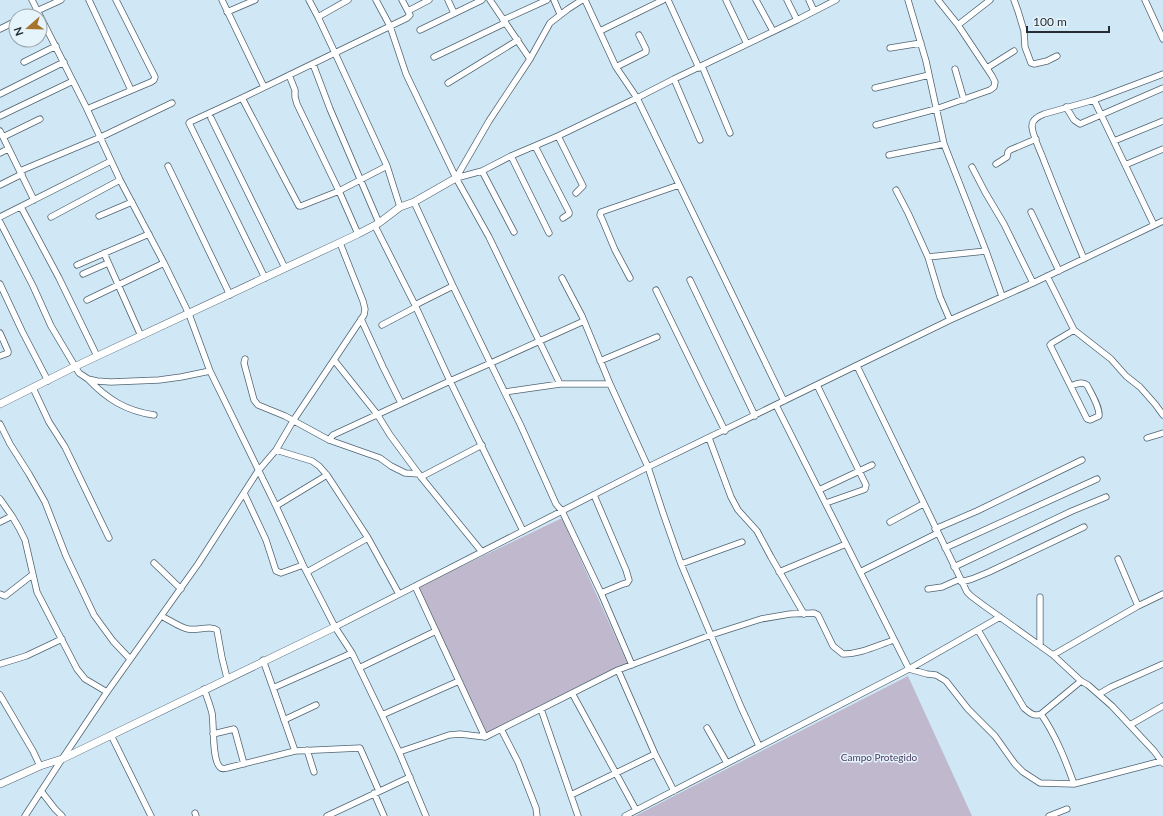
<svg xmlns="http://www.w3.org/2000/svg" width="1163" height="816" font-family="Lato,sans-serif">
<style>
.green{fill:#c0b9cd}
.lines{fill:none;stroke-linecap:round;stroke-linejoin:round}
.minor-casing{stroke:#506471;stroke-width:7}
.tertiary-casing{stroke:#506471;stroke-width:8}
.minor{stroke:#fff;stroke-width:5.5}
.tertiary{stroke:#fff;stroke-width:7}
.labels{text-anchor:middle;stroke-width:3;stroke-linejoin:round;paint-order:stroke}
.park-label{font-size:10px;fill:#4b3a63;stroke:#e5f3fb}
</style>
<rect width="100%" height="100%" fill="#d0e7f6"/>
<path class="green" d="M562,518L629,667L483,735L414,589Z
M908,676L972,816H635Z"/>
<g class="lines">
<g class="minor-casing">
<path id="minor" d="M32,0L87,109L120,180L164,263L189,314L210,371L276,506L303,565L335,627L352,653L382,715L399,752L426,816
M89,0L131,90
M222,0L264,87
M309,0L318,17L335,53L387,166L400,207
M376,0L390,26L406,74L456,178L489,237L560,384
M448,0L454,13
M490,0L530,59
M554,0L560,14
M585,0L616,67L637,98L784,401
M668,0L699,68
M726,0L747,44
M756,0L773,31
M787,0L797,20
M809,0L814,11
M908,0L926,61L944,144L986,251L1002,296
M1014,0L1018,11L1024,31L1025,47L1031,63L1034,64L1047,61L1057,56
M1145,0L1163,39
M408,11L429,0
M227,12L255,0
M26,16L61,0
M318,17L348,0
M503,20L547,0
M958,25L990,0
M0,29L16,21
M420,30L482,0
M600,31L663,0
M890,48L921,43
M434,57L505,23
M24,62L56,46
M313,64L330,109L379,223
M702,66L730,133
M616,67L646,52V49L639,35
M987,68L1014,51
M955,69L964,100
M289,75L295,90V97L297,104L339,191L358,234
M674,79L700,140
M448,83L518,40
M875,88L929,75
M0,94L64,62
M242,98L299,206H301L339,191L387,166
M1094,100L1154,225
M1066,107L1074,120L1080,124L1163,88
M87,109L151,82L154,80L155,77L116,0
M0,116L73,81
M211,118L285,268
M876,125L936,109L990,90L994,87L995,82L992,76L958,25L938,0
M0,131L34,200
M558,136L583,186L576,193
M3,137L40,119
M1114,141L1163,121
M535,146L569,212V214L563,218
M0,153L8,149
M889,155L944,144
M511,156L549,233
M996,164L1007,157L1008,152L1010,150L1036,139
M1125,165L1163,149
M168,166L230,295
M972,167L985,192L1004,224L1033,283
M20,171L101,137L172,103
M482,171L514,232
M456,178L482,171L511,156L558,136L637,98L674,79L797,20L836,0
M456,178L489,121L530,59L550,23L568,9L582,0
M0,185L22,174
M896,190L908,213L928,257L940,297L950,320
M414,202L453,286L521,426L556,504L562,511L601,593L632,665
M21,207L59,278L97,356
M1031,212L1059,271
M99,216L132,202
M0,217L111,161
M51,217L120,180
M0,222L33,286L51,326L79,373L88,379L97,381L111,382L159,380L181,377L210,371
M375,226L415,305L450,381L523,531
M104,253L141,336
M928,257L986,251
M1084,259C1070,226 1057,194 1044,161C1041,152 1032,135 1032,126C1032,119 1039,116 1044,114L1094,100L1163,74
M77,265L149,234
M83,274L108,263
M1047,276L1074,330L1111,359L1126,376L1140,387L1155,404L1163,415
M265,278L189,123L190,122L242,98L407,18L410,15L402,0
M562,278L582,316L610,384
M630,278L615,250L602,219L600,215L601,212L679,185
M690,280L755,416
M0,284L22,331L48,381
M656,290L725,431
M87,300L164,263
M415,305L453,286
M361,319L383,367L401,403
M382,325L416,307
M0,333L8,351V353L0,356
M245,359L244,363L254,400L258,405L285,416L329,440L380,458L391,466L405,473L419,474
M334,360L377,414L390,435L421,477L482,552
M600,361L657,337
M857,366L967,592L971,596L983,605L1053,655L1081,681L1088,685L1112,706L1154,751L1163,763
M88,379C107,399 126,411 154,415
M817,385L866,485L865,489L863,490L826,503
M1071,386C1076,384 1082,381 1087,385C1091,393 1100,407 1099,416L1090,420L1087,419L1050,345L1052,343L1074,330
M33,388L49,422L65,447L109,538
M505,392L560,384H610L648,467L663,513L681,564L741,707L759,746
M776,405L909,669L927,674L936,675L946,681L968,709L995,736L1015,764L1023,772L1040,783L1074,784L1162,761
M0,424L10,444L29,474L45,502L66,556L94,615L113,641L130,659
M709,438L731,497L738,510L757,531L771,557L804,614
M1147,438L1163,433
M329,440L333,435L450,381L491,363L584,321
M276,450L312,461L319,466L327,475L368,538L399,594
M421,477L482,445
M819,490L872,465
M244,493L266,540L276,571L281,573L303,565
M594,495L626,570L629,580L627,583L623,584L601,593
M0,499L12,516L19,528L25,540L37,592L77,669L85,679L107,692
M276,506L327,475
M0,522L12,516
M890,522L923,504
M935,529L977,511L1082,460
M945,548L1097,479
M1118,559L1138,606
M154,563L181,589
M681,564L742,542
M954,567L1072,511L1106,497
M307,572L368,538
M779,572L846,544
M860,572L938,533
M961,582L972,579L989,572L1084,527
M415,586L485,737
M928,589L942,587L960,579
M0,594L5,596L32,575
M1040,597V645
M161,616C170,620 179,627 188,629C197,631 210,625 217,630L222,658L227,678
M335,627L648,467L950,320L1033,283L1163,221
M978,630L1024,708C1030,713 1034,717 1041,714
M1053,655L1138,606L1163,594
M263,660L273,688L352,653
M0,664L26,656L62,639
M359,668L436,631
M618,670L655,754L674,791
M273,688L295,751
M204,689C207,697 210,705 212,713C214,724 212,757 219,766C221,769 224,769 227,768L295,751L360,748L379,791
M572,693L636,810
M1099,694L1111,687L1163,664
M0,695L33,751L40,766
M541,709L578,816
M382,715L459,681
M284,720L316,705
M1130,725L1163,706
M707,728L727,763
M501,729L518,762L536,808L537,816
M213,734L234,729L235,731L244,764
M111,735L151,816
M307,750L314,772
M399,752L449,735L460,734L485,737L618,670L711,635L761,619L790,614L814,613L818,615L833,646L843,654C861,654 878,645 894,640
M1074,784C1065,759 1056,736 1041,714L1081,681
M41,791L55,809L62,816
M374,793L384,816
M571,795L655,754
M195,813L196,816
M25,816L62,759L107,692L198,564L258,471L276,450L293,421L364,315L365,309L363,301L340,243
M327,816L410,777
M625,816L909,669L1000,617
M1049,816L1067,809"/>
</g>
<g class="tertiary-casing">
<path id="tertiary" d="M0,404L74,367L358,234L379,223L400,207L414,202L456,178
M0,784L40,766L62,759L335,627"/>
</g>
<use href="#minor" class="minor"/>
<use href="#tertiary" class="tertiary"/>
</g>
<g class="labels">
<g class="park-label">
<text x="879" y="761">Campo Protegido</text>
</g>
</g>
<g transform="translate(28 28) rotate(250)"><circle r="19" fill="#e5f3fb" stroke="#99a4ab"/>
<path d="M0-3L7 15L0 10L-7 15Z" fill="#a8742c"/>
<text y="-6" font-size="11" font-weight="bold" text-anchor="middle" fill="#262e34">N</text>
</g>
<path d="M1027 26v6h82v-6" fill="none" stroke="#262e34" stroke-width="2"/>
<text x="1033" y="26" font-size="12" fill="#262e34" stroke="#e5f3fb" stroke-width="3" paint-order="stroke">100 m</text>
</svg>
